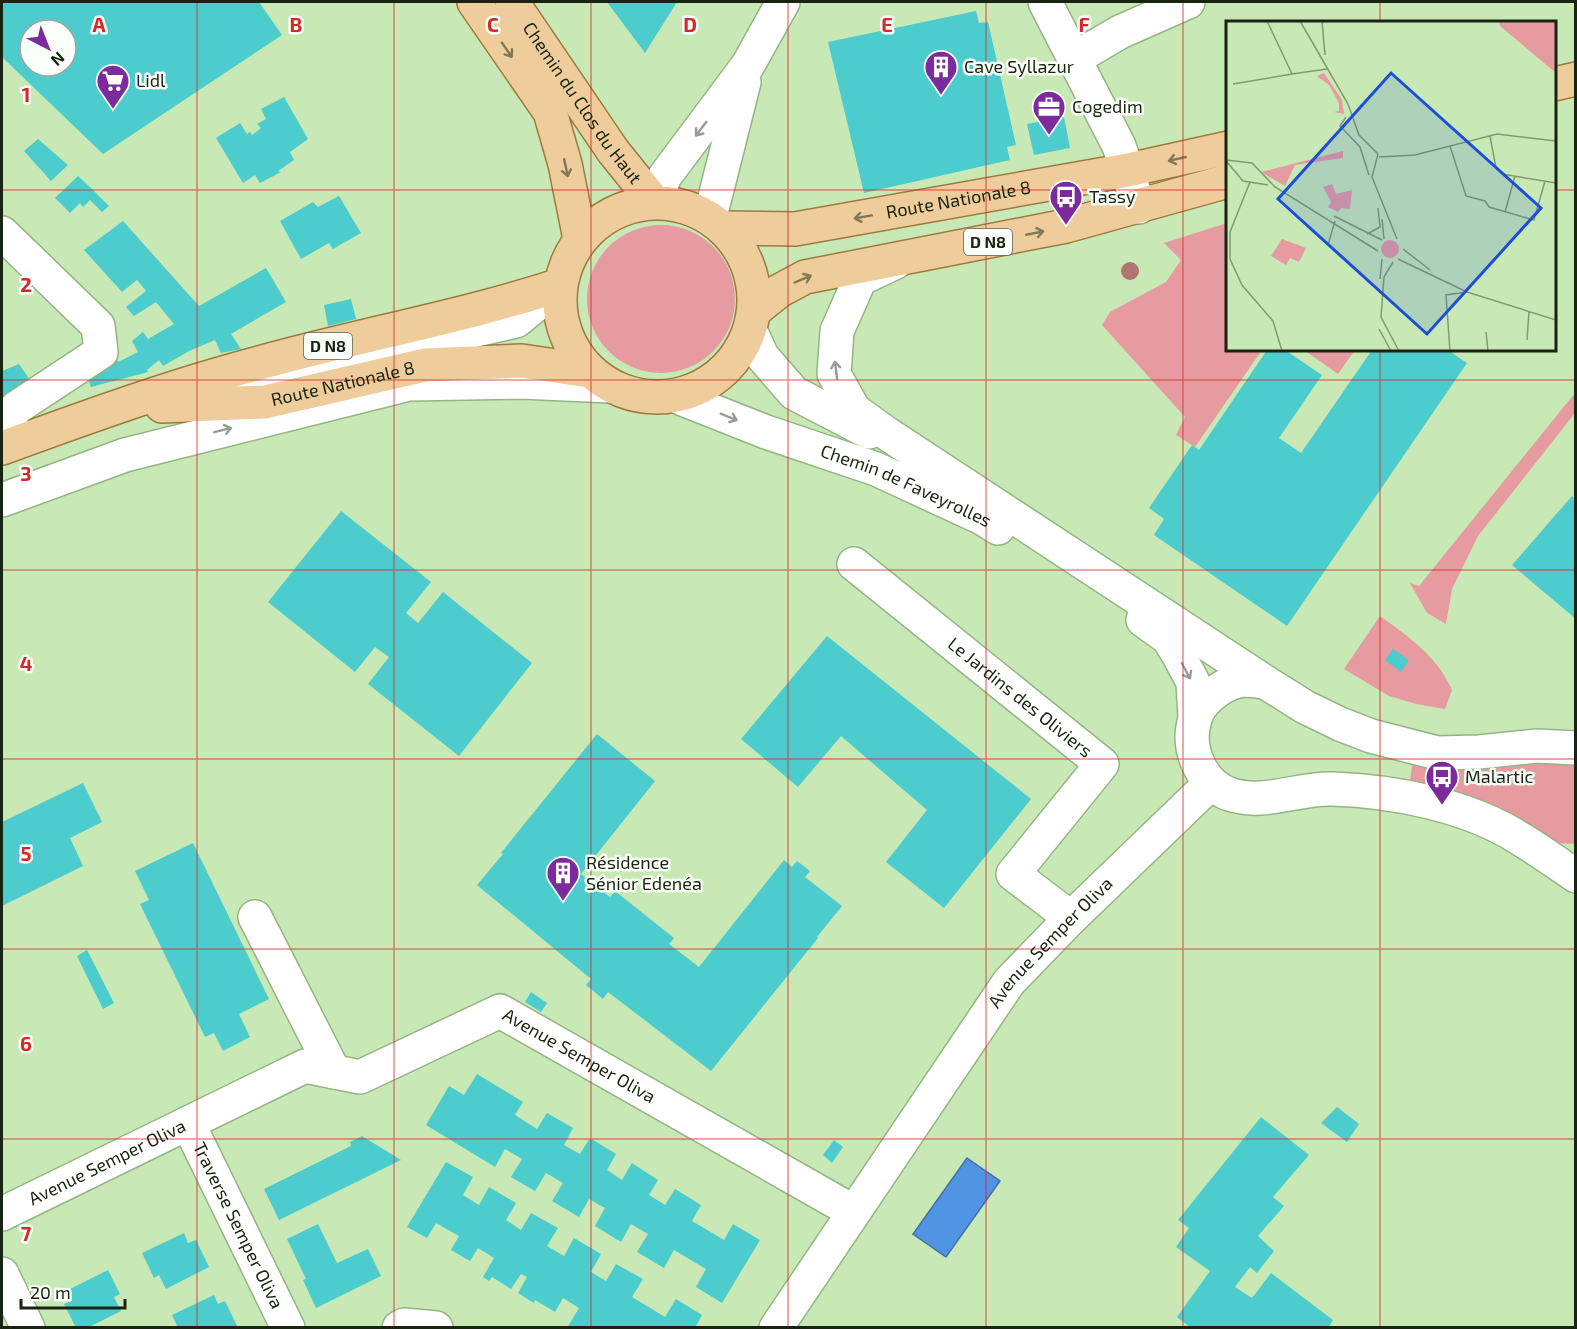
<svg xmlns="http://www.w3.org/2000/svg" width="1577" height="1329" font-family="'Exo 2',sans-serif">
<style>
.green{fill:#e69ba0}
.water{fill:#5194e4;stroke:#4072a5;stroke-width:1.5}
.building{fill:#4ccccc;fill-rule:evenodd}
.lines{fill:none;stroke-linecap:round;stroke-linejoin:round}
.minor-casing{stroke:#95b484;stroke-width:36}
.major-casing{stroke:#9c7b3f;stroke-width:36}
.minor{stroke:#fff;stroke-width:33}
.major{stroke:#eecc9b;stroke-width:33}
.tree{fill:#b27571}
.oneway{stroke:#837856}
.oneway2{stroke:#979c94}
.grid{fill:none;stroke:#d62828;stroke-width:1.5;stroke-opacity:0.55}
.labels{text-anchor:middle;stroke-width:5;stroke-linejoin:round;paint-order:stroke}
.shield{fill:#fbfffa;stroke:#5c6657;stroke-width:1.5}
.shield-label{font-size:16px;font-weight:bold;fill:#182411}
.poi-label{font-size:18px;fill:#182411;stroke:#fbfffa;text-anchor:start}
.street-label{font-size:18px;fill:#182411;stroke:#fbfffa}
.inset-road{fill:none;stroke:#829a73;stroke-width:1.5}
.view{fill:#1d4ed8;fill-opacity:0.15;stroke:#1d4ed8;stroke-width:3}
.inset-edge{fill:none;stroke:#182411;stroke-width:3}
.grid-label{font-size:20px;text-anchor:middle;font-weight:bold;fill:#d62828;stroke:#fbfffa;stroke-width:5;stroke-linejoin:round;paint-order:stroke}
</style>
<rect width="100%" height="100%" fill="#c8e8b5"/>
<path class="green" d="M1227,223L1228,350H1262L1195,447L1176,435L1185,417L1102,325L1110,312L1166,282L1181,260L1164,243Z
M587 299a74 74 0 1 1 148 0a74 74 0 1 1-148 0Z
M1304,350H1355L1338,374Z
M1575,393V413L1478,536L1452,589L1446,624L1427,613L1410,583L1419,586Z
M1380,616C1409,637 1437,656 1452,690L1445,709L1416,704L1389,696L1344,669Z
M1413,759L1576,763L1575,844L1556,843L1409,788Z"/>
<path class="water" d="M967,1158L1000,1181L946,1257L913,1234Z"/>
<path class="building" d="M2,2H137L139,3L142,2H259L282,35L103,154L2,57ZM30,30H66V66H30Z
M607,2H677L645,53Z
M976,11L979,23L988,22L1016,145L1007,147L1010,160L864,193L828,42Z
M284,97L308,139L290,152L294,160L278,171L281,172L260,183L255,175L243,183L216,138L240,123L247,134L250,132L252,135L261,128L257,124L266,119L261,109Z
M1064,117L1070,148L1034,155L1027,124Z
M38,139L68,165L51,181L24,151Z
M78,176L93,190L109,206L102,212L90,200L83,207L80,203L70,213L55,198Z
M339,196L361,233L333,249L329,243L301,259L280,221L313,202L318,207Z
M123,221L199,306L266,268L286,302L231,334L241,349L221,353L215,340L189,351L163,366L159,360L147,370L148,372L91,387L85,370L116,354L118,362L138,352L132,341L143,332L148,339L174,324L156,302L134,316L126,307L146,291L137,280L122,292L84,250Z
M351,299L356,319L328,326L324,305Z
M1267,350H1285L1322,375L1279,438L1301,453L1372,350H1448L1467,363L1287,626L1154,535L1164,519L1149,508L1192,445L1199,450Z
M19,364L32,383L2,403V371Z
M1572,496L1576,500V619L1512,565Z
M341,511L431,582L406,613L418,623L443,592L532,663L459,756L368,684L389,657L375,647L355,672L268,602Z
M827,636L1031,799L944,908L886,862L927,810L841,736L798,787L741,739Z
M1393,649L1409,660L1401,672L1385,660Z
M597,734L655,781L581,874L610,897L615,891L674,938L669,944L699,967L784,860L792,867L797,861L810,871L805,877L842,906L817,937L818,938L711,1071L608,992L603,999L586,985L591,979L477,885L503,854L501,853Z
M83,783L102,822L70,838L83,866L2,906V822Z
M193,843L269,999L239,1014L250,1037L223,1051L214,1033L205,1037L140,904L149,900L135,871Z
M87,950L114,1003L103,1009L77,956Z
M531,992L547,1003L541,1012L525,1002Z
M477,1074L523,1102L515,1115L537,1129L547,1113L573,1128L564,1145L580,1154L590,1138L616,1154L607,1170L622,1180L632,1163L658,1180L649,1195L665,1205L675,1189L701,1205L692,1221L724,1240L733,1224L760,1240L722,1303L696,1287L706,1269L674,1250L664,1268L637,1252L648,1234L631,1224L621,1242L595,1226L605,1208L589,1199L579,1217L552,1201L563,1183L546,1173L535,1191L511,1177L522,1159L505,1149L495,1167L426,1125L449,1086L464,1095Z
M1337,1107L1359,1124L1347,1142L1321,1123Z
M1261,1117L1309,1155L1273,1197L1284,1206L1258,1236L1274,1251L1257,1273L1250,1267L1235,1287L1252,1298L1271,1273L1333,1320L1328,1328H1191L1177,1317L1210,1271L1176,1247L1189,1228L1178,1220Z
M362,1136L401,1160L279,1220L264,1189L351,1146L350,1142Z
M834,1140L843,1147L832,1163L823,1155Z
M446,1162L473,1177L463,1195L479,1205L489,1187L516,1203L506,1220L521,1230L531,1213L558,1228L547,1246L564,1256L574,1238L601,1254L591,1272L606,1281L616,1264L643,1279L632,1297L665,1317L676,1299L702,1315L695,1328H606L603,1326L602,1328H567L579,1308L563,1298L555,1312L535,1300L534,1303L518,1293L527,1277L521,1274L511,1289L492,1277L489,1281L483,1277L494,1258L478,1248L470,1261L451,1250L459,1236L436,1223L427,1238L407,1227Z
M318,1224L337,1263L368,1249L381,1276L316,1308L303,1280L306,1279L287,1239Z
M184,1233L188,1243L196,1240L209,1267L166,1289L159,1275L154,1278L142,1253Z
M108,1270L120,1294L114,1297L121,1311L87,1328H76L64,1304L71,1301L66,1291Z
M214,1295L218,1304L225,1301L238,1328H178L172,1315Z"/>
<g class="lines">
<g class="minor-casing">
<g id="minor">
<path d="M1045,2L1119,146L1139,207"/>
<path d="M1074,59L1120,32L1188,2"/>
<path d="M654,202L665,176L748,65L783,2"/>
<path d="M710,217L744,82"/>
<path d="M2,233L98,326L101,352L16,408L2,430"/>
<path d="M896,262L860,279L837,331L834,374L854,410L886,433L1265,682L1305,707L1340,724L1371,736L1437,753L1479,752L1537,746L1576,748"/>
<path d="M750,330L762,356L794,393L869,432"/>
<path id="s1" d="M675,396L766,432L876,469L982,518L998,528"/>
<path d="M212,409L270,377L516,321L559,286"/>
<path d="M2,500L125,455L409,384L521,382L610,386"/>
<path id="s2" d="M854,564L1102,764L1013,874L1071,918"/>
<path d="M1143,620L1168,638L1178,654L1193,682L1195,718"/>
<path d="M1265,682C1256,681 1246,679 1238,681C1221,685 1199,702 1195,719C1186,747 1200,783 1229,794C1264,806 1297,788 1332,789C1393,791 1467,805 1519,838C1539,850 1557,863 1576,876"/>
<path d="M255,917L334,1072"/>
<path id="s3" d="M188,1123L288,1328"/>
<path id="s4" d="M2,1214L305,1066L360,1077L500,1011L854,1212"/>
<path d="M2,1274L28,1328"/>
<path d="M399,1328L404,1325L436,1328"/>
<path id="s5" d="M776,1328L1009,982L1071,918L1211,783"/>
</g>
</g>
<g class="major-casing">
<g id="major">
<path d="M474,2L550,112L565,164L580,239"/>
<path id="s6" d="M512,2L613,151L654,202"/>
<path d="M1554,84L1576,79"/>
<circle cx="657" cy="300" r="97"/>
<path id="s7" d="M724,228L795,229L1128,170L1228,148"/>
<path d="M754,311L779,291L805,277L1066,226L1228,181"/>
<path id="s8" d="M162,406L265,402L425,365L522,361L589,371"/>
<path d="M2,448C84,418 167,388 252,365C354,336 459,318 560,285"/>
</g>
</g>
<use href="#minor" class="minor"/>
<use href="#major" class="major"/>
</g>
<circle class="tree" cx="1130" cy="271" r="9"/>
<defs><path id="oneway-shaft" d="M-6 0H5M1.5-3L5.5 0L1.5 3" fill="none" stroke-width="1.6" stroke-linecap="round" stroke-linejoin="round" transform="scale(1.5)"/></defs>
<g class="oneway">
<use href="#oneway-shaft" transform="translate(507 50) rotate(55)"/>
<use href="#oneway-shaft" transform="translate(1177 159) rotate(167)"/>
<use href="#oneway-shaft" transform="translate(566 168) rotate(78)"/>
<use href="#oneway-shaft" transform="translate(863 217) rotate(170)"/>
<use href="#oneway-shaft" transform="translate(1035 233) rotate(-11)"/>
<use href="#oneway-shaft" transform="translate(803 279) rotate(-23)"/>
</g>
<g class="oneway2">
<use href="#oneway-shaft" transform="translate(701 129) rotate(127)"/>
<use href="#oneway-shaft" transform="translate(836 370) rotate(-97)"/>
<use href="#oneway-shaft" transform="translate(729 417) rotate(22)"/>
<use href="#oneway-shaft" transform="translate(223 430) rotate(-14)"/>
<use href="#oneway-shaft" transform="translate(1186 671) rotate(62)"/>
</g>
<path class="grid" d="M197,2V1328M394,2V1328M591,2V1328M788,2V1328M986,2V1328M1183,2V1328M1380,2V22M2,190H1228M1554,190H1576M1380,350V1328M2,380H1576M2,570H1576M2,759H1576M2,949H1576M2,1139H1576"/>
<defs>
<g id="building-pin" transform="scale(1.725)"><path d="M0 17L-7.5 6A9.5 9.5 0 1 1 7.5 6Z" fill="#7b2b9b" stroke="#fbfffa"/><path d="M-4-6H4V6H1V3H-1V6H-4ZM-2.5-4.3h1.7v1.8h-1.7ZM.8-4.3h1.7v1.8H.8ZM-2.5-1h1.7V.8h-1.7ZM.8-1h1.7V.8H.8Z" fill="#fff"/></g>
<g id="supermarket-pin" transform="scale(1.725)"><path d="M0 17L-7.5 6A9.5 9.5 0 1 1 7.5 6Z" fill="#7b2b9b" stroke="#fbfffa"/><path d="M-6-5.5h2.5l.6 2H6L4.5 2H-2.5L-4.4-4H-6ZM-1.5 3.2a1.3 1.3 0 1 0 .1 0ZM3 3.2a1.3 1.3 0 1 0 .1 0Z" fill="#fff"/></g>
<g id="office-pin" transform="scale(1.725)"><path d="M0 17L-7.5 6A9.5 9.5 0 1 1 7.5 6Z" fill="#7b2b9b" stroke="#fbfffa"/><path d="M-6-3h4V-5.5h4V-3h4V5H-6ZM-1-4.5V-3h2v-1.5ZM-6 0V1H6V0Z" fill="#fff"/></g>
<g id="bus-pin" transform="scale(1.725)"><path d="M0 17L-7.5 6A9.5 9.5 0 1 1 7.5 6Z" fill="#7b2b9b" stroke="#fbfffa"/><path d="M-5-6H5V4H4V6H2V4H-2V6H-4V4H-5ZM-3.5-4V0h7V-4ZM-3.5 1.2v1.5H-2V1.2ZM2 1.2v1.5H3.5V1.2Z" fill="#fff"/></g>
</defs>
<g fill-rule="evenodd">
<use href="#building-pin" x="941" y="67"/>
<use href="#supermarket-pin" x="113" y="81"/>
<use href="#office-pin" x="1049" y="107"/>
<use href="#bus-pin" x="1066" y="197"/>
<use href="#bus-pin" x="1442" y="777"/>
<use href="#building-pin" x="563" y="873"/>
</g>
<g class="labels">
<g class="shield">
<rect x="964" y="229" width="48" height="26" rx="4.5"/>
<rect x="304" y="333" width="48" height="26" rx="4.5"/>
</g>
<g class="shield-label">
<text x="988" y="248">D N8</text>
<text x="328" y="352">D N8</text>
</g>
<g class="poi-label">
<text x="964" y="73">Cave Syllazur</text>
<text x="136" y="87">Lidl</text>
<text x="1072" y="113">Cogedim</text>
<text x="1089" y="203">Tassy</text>
<text x="1465" y="783">Malartic</text>
<text x="586" y="869">Résidence<tspan x="586" dy="21">Sénior Edenéa</tspan></text>
</g>
<g class="street-label">
<text dy="6" stroke="none"><textPath href="#s6" startOffset="123">Chemin du Clos du Haut</textPath></text>
<text dy="6" stroke="none"><textPath href="#s7" startOffset="237">Route Nationale 8</textPath></text>
<text dy="6" stroke="none"><textPath href="#s8" startOffset="183">Route Nationale 8</textPath></text>
<text dy="6" stroke="none"><textPath href="#s1" startOffset="248">Chemin de Faveyrolles</textPath></text>
<text dy="6" stroke="none"><textPath href="#s2" startOffset="213">Le Jardins des Oliviers</textPath></text>
<text dy="6" stroke="none"><textPath href="#s5" startOffset="474">Avenue Semper Oliva</textPath></text>
<text dy="6" stroke="none"><textPath href="#s4" startOffset="639">Avenue Semper Oliva</textPath></text>
<text dy="6" stroke="none"><textPath href="#s4" startOffset="117">Avenue Semper Oliva</textPath></text>
<text dy="6" stroke="none"><textPath href="#s3" startOffset="114">Traverse Semper Oliva</textPath></text>
</g>
</g>
<g transform="translate(1226 21)">
<rect width="330" height="330" fill="#c8e8b5"/>
<path d="M273,0H330V52L274,5ZM98,52L116,79L118,93L108,91L113,90V82L103,64L91,55ZM117,130V137L69,144L59,165L35,151ZM106,163L110,173L126,169L124,188L115,187L112,191L102,186L105,181L97,166ZM56,218L80,227L73,241L64,237L60,244L45,235ZM155 228a9 9 0 1 1 18 0a9 9 0 1 1-18 0Z" fill="#e69ba0"/>
<path class="inset-road" d="M41,0L66,53L101,48M74,0L122,83L133,114L152,133L146,156L171,218M96,0L99,34M7,63L66,53M120,96L114,105L134,126L143,154M264,115L270,147L276,153L330,162M224,125L240,175L259,180L263,186L308,199L319,160M153,136L189,134L271,113L330,120M0,139L26,142L49,166L152,230M1,141L17,160L42,164M24,161L4,211V238L16,264L47,300L56,330M279,191L289,155M108,195L156,219M156,198L158,218M141,213L154,206L152,187M102,224L109,200M177,228L204,249M172,238L241,271L330,299M167,241L158,256L155,296L173,330M154,258L156,238M153,308L165,330M260,311L262,330M301,319L303,291M224,330L220,274L241,271"/>
<path class="view" d="M165,52L315,187L201,313L52,178Z"/>
<rect width="330" height="330" class="inset-edge"/>
</g>
<g class="grid-label">
<text x="99" y="32">A</text>
<text x="296" y="32">B</text>
<text x="493" y="32">C</text>
<text x="690" y="32">D</text>
<text x="887" y="32">E</text>
<text x="1084" y="32">F</text>
<text x="26" y="102">1</text>
<text x="26" y="292">2</text>
<text x="26" y="481">3</text>
<text x="26" y="671">4</text>
<text x="26" y="861">5</text>
<text x="26" y="1051">6</text>
<text x="26" y="1241">7</text>
</g>
<rect width="1577" height="1329" fill="none" stroke="#182411" stroke-width="6"/>
<g transform="translate(48 48) rotate(138)"><circle r="28" fill="#fbfffa" stroke="#a0a79d" stroke-width="1.5"/>
<path d="M0-4.5L10 22L0 15L-10 22Z" fill="#7b2b9b"/>
<text y="-9" font-size="16" font-weight="bold" text-anchor="middle" fill="#182411">N</text>
</g>
<path d="M21 1299v9h104v-9" fill="none" stroke="#182411" stroke-width="3"/>
<text x="30" y="1299" font-size="18" fill="#182411" stroke="#fbfffa" stroke-width="4.5" paint-order="stroke">20 m</text>
</svg>
